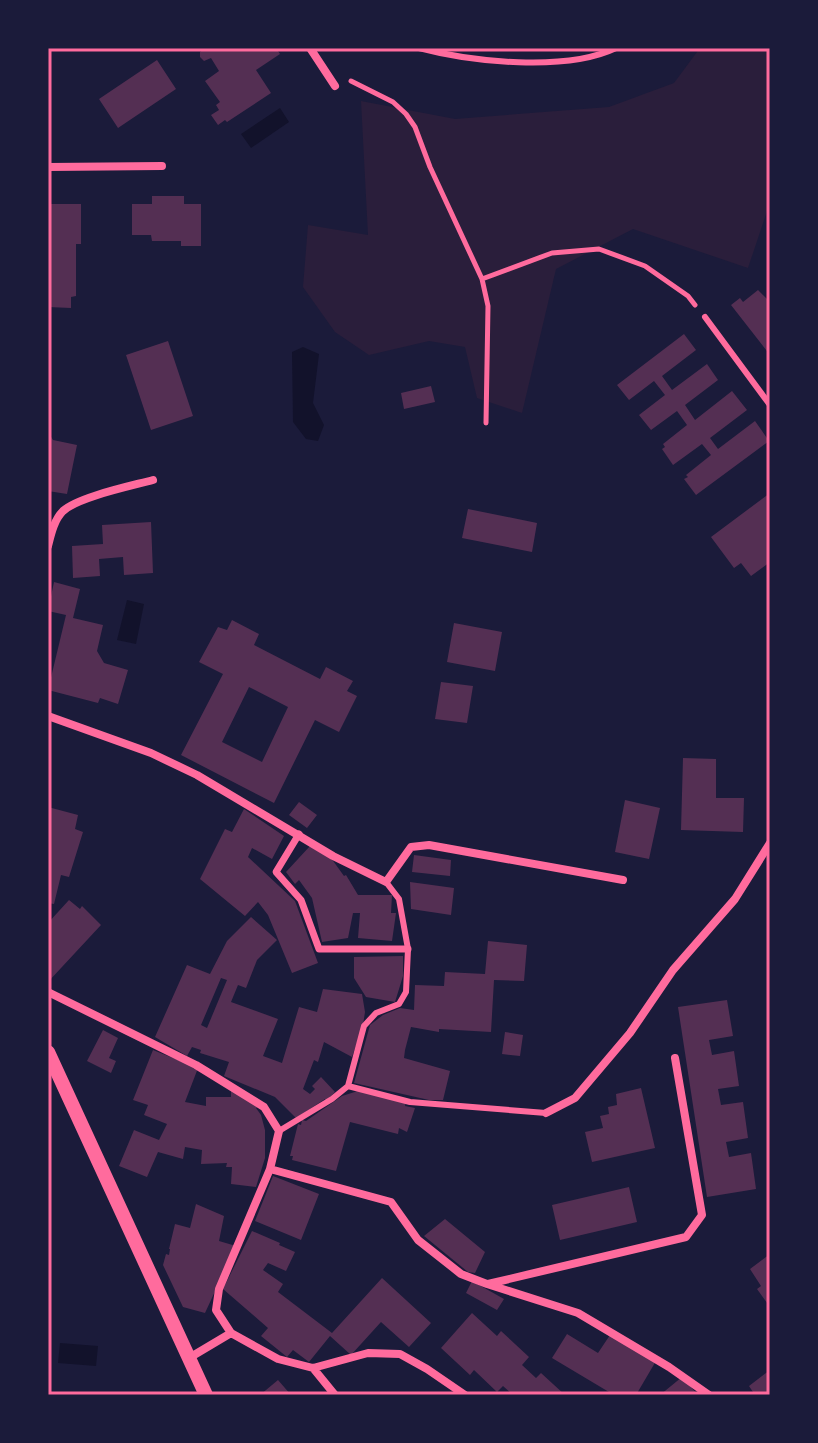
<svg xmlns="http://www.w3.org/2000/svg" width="818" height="1443" font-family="Helvetica,sans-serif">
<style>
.green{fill:#2a1e3b}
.water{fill:#12122b}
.building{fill:#542f53;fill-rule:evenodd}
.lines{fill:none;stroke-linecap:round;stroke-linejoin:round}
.path{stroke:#ff6b9d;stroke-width:5}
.service{stroke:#ff6b9d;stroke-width:6}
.pedestrian{stroke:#ff6b9d;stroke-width:7}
.minor{stroke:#ff6b9d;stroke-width:8}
.tertiary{stroke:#ff6b9d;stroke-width:14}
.neatline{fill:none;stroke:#ff6b9d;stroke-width:3}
</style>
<rect width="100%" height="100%" fill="#1b1b3a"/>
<path class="green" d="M700,48H770V202L748,268L633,229L556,269L522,413L477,398L465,347L429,341L369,355L335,332L303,287L308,225L368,235L361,101L455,119L609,107L674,83Z"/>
<path class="water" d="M280,108L289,122L251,148L241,134Z
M303,347L319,354L313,403L324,425L318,441L306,439L293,422L292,352Z
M127,600L144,604L136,644L117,640Z
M60,1343L98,1346L96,1366L58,1363Z"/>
<path class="building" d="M205,48H276L280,54L256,70L271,93L227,122L225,120L218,125L211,115L219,110L216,105L220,102L205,81L219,71L211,58L204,61L200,57V52Z
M157,60L176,89L118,128L99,99Z
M152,196H184V204H201V246H181V241H152L151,235H132V204H152Z
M48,204H81V244H76V296L71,297V308L48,307Z
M758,290L770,302V355L731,305L740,298L743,302Z
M684,334L696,350L662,376L672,390L707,364L718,380L685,405L695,420L732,391L747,410L710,438L718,449L755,421L769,441L696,495L684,479L688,477L686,475L711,455L702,444L673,465L662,449L665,447L663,444L687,425L677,411L651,430L639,415L665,395L654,381L629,400L617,385Z
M168,341L193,416L151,430L126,355Z
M431,386L435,402L404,409L401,393Z
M48,432L53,440L77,445L67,494L48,491Z
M770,493V562L751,576L741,563L734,568L711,537Z
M468,509L537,523L532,552L462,538Z
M151,522L153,573L124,575L123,557L99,559L100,576L73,578L72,546L103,544L102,525Z
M54,582L80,589L73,618L103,625L97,651L104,663L128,670L118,704L100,698L98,703L48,690L66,615L48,611Z
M232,620L259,634L254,645L320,679L326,667L353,681L347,691L357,696L339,732L315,720L274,803L181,755L223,674L199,662L218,627L227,630ZM249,687L288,707L262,762L222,742Z
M454,623L502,632L495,671L447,662Z
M441,682L473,686L467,723L435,719Z
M683,758L716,759V798H744L743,832L681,830Z
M625,800L660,808L649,859L615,852Z
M299,802L317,815L307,828L289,815Z
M48,807L78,815L75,829L83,832L69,877L61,875L54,904L48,903Z
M244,809L284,836L272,859L252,848L248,857L295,901L318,963L292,973L268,915L258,902L245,916L200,879L225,829L232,832Z
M310,846L331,858L344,876L346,875L358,895H392L391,913H396L392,941L358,938L360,913H353L348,938L322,942L312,898L299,880L295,884L286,872Z
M414,855L451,860L450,876L412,872Z
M410,882L454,888L451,915L411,909Z
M69,900L80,909L82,906L101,925L48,982V923Z
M251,917L277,940L257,960L246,988L238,985L231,1002L278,1019L263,1056L282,1063L299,1007L317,1012L323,989L362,994L365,1012L363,1025L352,1057L324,1042L318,1062L314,1060L303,1089L310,1094L315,1089L312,1086L321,1077L335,1092L326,1101L325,1099L296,1118L275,1097L224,1076L229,1062L200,1053L201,1050L192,1047L187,1056L155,1037L187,965L210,974L227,941ZM221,978L227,980L207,1028L201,1025Z
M488,941L527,945L524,981L494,980L491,1032L439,1029V1032L411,1027L405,1050L404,1058L450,1071L443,1100H429L354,1083L370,1025L383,1015L400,1008L414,1010L415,985L444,986L445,972L485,974Z
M403,956V976L395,1002L366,997L354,978V957Z
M727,1000L733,1036L709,1040L712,1055L734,1051L739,1086L718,1089L721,1105L743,1102L748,1138L726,1142L729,1157L751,1153L756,1189L707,1197L678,1007Z
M103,1030L118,1038L109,1058L116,1061L111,1073L87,1061Z
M505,1032L523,1035L520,1056L502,1054Z
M153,1050L198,1068L185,1102L206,1106V1097H231V1090L258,1107L256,1108L261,1115L265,1130V1158L256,1187L231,1184L232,1167H226L227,1163L201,1164L202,1150L185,1147L183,1159L158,1152L147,1177L119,1166L134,1130L159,1140L167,1124L144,1115L148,1105L133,1100Z
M641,1088L655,1148L592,1162L585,1132L603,1128L600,1116L609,1114L608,1107L617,1105L616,1094Z
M361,1090L406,1102L405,1106L415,1108L407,1132L399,1128L398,1134L350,1122L336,1171L292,1160L293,1156H290L298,1124L301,1125L302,1120L306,1121L342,1096Z
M273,1176L319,1194L301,1240L255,1221Z
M629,1187L637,1222L560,1240L552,1205Z
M196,1204L224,1216L219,1241L236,1246L205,1313L183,1307L163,1265L166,1254L169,1255L170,1249H169L175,1224L190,1228Z
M445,1219L485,1252L475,1273L468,1272L424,1236Z
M252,1231L280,1243L279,1245L295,1252L286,1271L268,1263L263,1270L283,1284L278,1292L332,1333L382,1278L431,1323L409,1347L381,1322L351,1355L330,1336L309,1362L293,1350L287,1357L261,1336L268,1328L223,1289Z
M770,1254V1307L757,1289L761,1286L750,1269Z
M472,1281L504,1299L497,1310L466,1293Z
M472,1313L497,1336L501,1331L529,1357L522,1365L536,1378L541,1373L565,1395H513L503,1386L497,1392L474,1370L470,1375L441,1348Z
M567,1334L598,1353L610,1335L656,1361L636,1395H614L552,1358Z
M770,1370V1395H755L749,1386Z
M682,1377L698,1395H660Z
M278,1380L291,1395H260Z"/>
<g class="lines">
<path class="path" d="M351,81L393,102L406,114L415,127L430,167L482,279L488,306L486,423
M482,279L552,253L599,249L645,266L688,296L695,305"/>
<path class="service" d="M419,48C472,62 566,72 616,48
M705,317L770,405
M348,1086L410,1102L546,1113
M279,1131L332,1099L348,1086L364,1026L376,1013L399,1004L406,992L408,949L399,899L386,882"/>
<path class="pedestrian" d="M299,834L276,872L301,900L319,949H408"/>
<path class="minor" d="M310,48L335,86
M48,167L162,166
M48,546C51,534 54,520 63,511C78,497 131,486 153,480
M48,716L151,753L197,775L333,856L386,882L411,847L429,845L623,880
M48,992L196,1065L264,1107L279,1131L270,1169L219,1289L216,1310L231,1333L189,1358
M546,1113L575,1098L630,1033L673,970L735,899L770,843
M270,1169L391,1202L418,1240L461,1274L487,1284L578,1313L669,1367L709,1395
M488,1284L686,1237L702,1215L675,1058
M231,1333L278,1359L313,1368L368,1353L400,1354L427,1369L465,1395
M313,1368L335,1395"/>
<path class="tertiary" d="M48,1052L206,1395"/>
</g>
<rect width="818" height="1443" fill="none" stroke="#1b1b3a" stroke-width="100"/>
<rect x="50" y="50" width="718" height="1343" class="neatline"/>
</svg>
